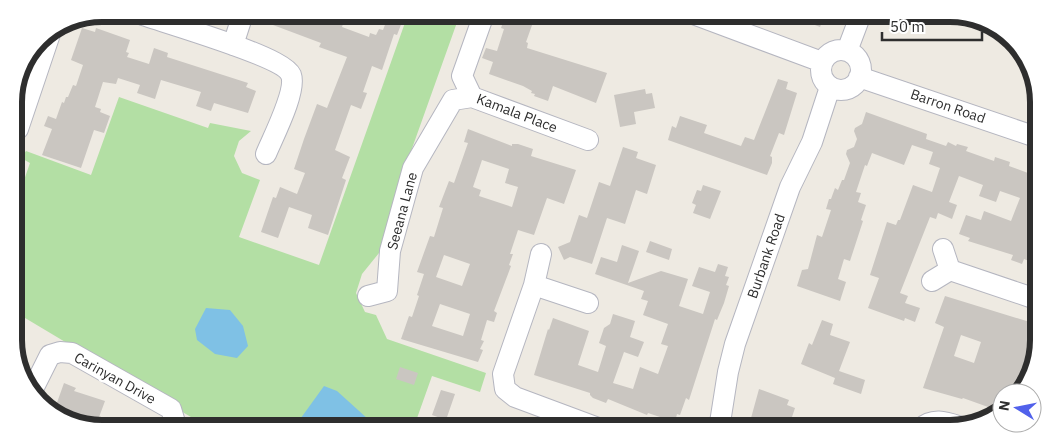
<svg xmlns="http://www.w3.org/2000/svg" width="1052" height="443" font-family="'IBM Plex Sans',sans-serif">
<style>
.green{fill:#b3dfa4}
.water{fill:#7fc1e5}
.building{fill:#cac6c1;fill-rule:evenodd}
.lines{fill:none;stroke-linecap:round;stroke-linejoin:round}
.minor-casing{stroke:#b5b6c0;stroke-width:22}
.minor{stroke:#fff;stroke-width:20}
.labels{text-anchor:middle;stroke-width:5;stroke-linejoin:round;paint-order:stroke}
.street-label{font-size:14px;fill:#2e2e2e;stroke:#fff}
.rim{fill:none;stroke:#2e2e2e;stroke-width:6}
</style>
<rect width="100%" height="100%" fill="#eeeae2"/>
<path class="green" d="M398,14H460L410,154L379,253L362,274L356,293L365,312L376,315L387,339L486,373L480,392L432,376L416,421L425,429H211L15,312V206L30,163L21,158L26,151L91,175L119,97L208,128L210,123L251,131L239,141L234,156L242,173L260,180L239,237L319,265L407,17Z"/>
<path class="water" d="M206,308L230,310L243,326L248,346L237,358L215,354L197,340L195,329Z
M324,386L337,391L379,429H293Z"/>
<path class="building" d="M277,14H307L326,21L327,19L343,24L342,27L369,37L370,33L376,35L379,29L383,30L388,17L402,22L397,35L394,34L382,70L372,66L363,92L367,93L361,109L351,105L335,150L350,157L342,178L346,180L328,235L308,228L312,215L289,207L278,238L261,232L273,197L276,198L280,187L297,194L305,173L294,169L304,139L317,104L327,108L347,57L319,47L321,43L273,25Z
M506,14H536L526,42L528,43L527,48L607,73L596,103L553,86L548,101L534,96L535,94L531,93L532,91L523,86L489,74L493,62L482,58L486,48L497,51L504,29L501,28Z
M787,14H825L820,27Z
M82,28L95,32L96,28L130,40L126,52L129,53L127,57L149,64L154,48L168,53L167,57L248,83L246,87L256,91L248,113L214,103L211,111L196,106L201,92L161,80L155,99L137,93L140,85L118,78L116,84L103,82L95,107L101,109L100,112L110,116L104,133L94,130L81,168L42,155L52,129L44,126L48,116L56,119L62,102L64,103L66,97H68L73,85L76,86L83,65L71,60Z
M778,79L788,82L786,89L797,93L784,135L779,133L770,156L772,157V163L767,175L668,140L672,126L676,128L680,116L707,125L704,133L741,146L745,137L754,140Z
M645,89L646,94L652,93L655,108L634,112L636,124L620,127L614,95Z
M866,112L927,134L926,139L946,146L948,142L956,146L957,144L968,147L966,151L994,161L995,157L1010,162L1009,166L1036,176L1034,263L1024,259L1022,264L1011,260L1013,255L968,241L970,238L959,234L966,215L981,220L984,211L1011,221L1020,198L1000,191L996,202L979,196L983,185L959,176L949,202L957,205L952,219L938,213L936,219L930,217L900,293L908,296L905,303L920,308L915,322L905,318L904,321L868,308L879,278L870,275L887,222L896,225L898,220H900L913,185L932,192L940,168L929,164L933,152L912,145L904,165L872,153L867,166L865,165L856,192L861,193L858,202L866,205L861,220L863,221L850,261L844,259L838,279L846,282L840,301L797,286L802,270L808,269L817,235L822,237L831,210L826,209L829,199H831L835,188L838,190L842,180H844L850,163L846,154L847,150L854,147L857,139L854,131L855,128L862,124Z
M468,129L512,146V144H518L533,149L531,156L576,170L564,204L547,198L534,235L518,230L510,254H513L509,265L511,266L494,311L497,313L494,322L487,320L481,340L484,341L480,349L483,350L478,362L401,339L409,316L412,317L419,296L417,295L424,274L417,272L430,236L434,237L443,208L439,207L449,181L454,183L468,143L464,142ZM482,160L509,169L505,183L518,187L512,207L479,196L481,190L473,187ZM444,255L470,264L462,286L436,277ZM440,304L470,314L463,336L432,326Z
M623,147L638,152L636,158L656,165L647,194L636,190L625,224L607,218L592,264L570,257L564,260L558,247L570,242L579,215L587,218L599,182L610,186Z
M703,185L721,191L710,219L693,213L696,205L692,203L697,190L701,191Z
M650,241L672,249L669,260L646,252Z
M622,245L639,251L628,283L661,271L688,279L679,306L703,314L710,292L692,286L699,267L715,272L718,264L728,267L725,276L729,277L726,285L729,286L724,303L717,320L715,319L689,400L686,398L680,415L677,414L675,422L648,413L647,415L608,399L606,403L593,398L590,395V393L534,375L548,329L549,330L553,318L589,331L578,365L598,372L606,346L599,343L604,328L610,324L613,314L635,321L630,337L644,342L638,357L624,352L613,383L633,389L640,367L658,374L668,346L661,344L668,324L643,315L648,301L641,299L644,291L595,274L601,257L617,262Z
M945,296L1033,323L1032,335L1021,373L1030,377L1017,393H1002V412L963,398L962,399L923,388L944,327L935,323ZM961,335L981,342L974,363L954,356Z
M822,320L833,324L830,335L850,342L839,371L865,380L861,394L833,384L835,378L801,364L809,343L812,345Z
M400,367L418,373L414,385L396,379Z
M64,383L76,388L74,391L105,401L95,428L54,411Z
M759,389L789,400L787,405L795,408L788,429H748Z
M441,390L455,394L446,420L432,415Z
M121,417L152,428L151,429H117Z"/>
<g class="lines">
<g class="minor-casing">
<path id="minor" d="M140,14C164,23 283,56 291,75C297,91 273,137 266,154
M484,14L462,76L472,97L588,140
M693,14L822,62
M233,45L243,14
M821 70a20 20 0 1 1 40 0a20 20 0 1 1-40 0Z
M847,51L861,14
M859,77L1036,137
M14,133L18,129L50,34
M541,254L534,285L588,303
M950,270L1033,298
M932,281L950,270L943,249
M534,285L503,374L505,389L515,397L601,429
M368,296L387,291L390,251L413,168L453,100L472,97
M31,393L50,355L60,352L72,353L171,409L177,429
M719,429L728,372L735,344L790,187L812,142L830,87
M920,429C933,417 946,422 961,427"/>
</g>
<use href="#minor" class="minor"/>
</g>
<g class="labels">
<g class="street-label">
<text transform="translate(948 106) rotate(19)" y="5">Barron Road</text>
<text transform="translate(517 113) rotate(21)" y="5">Kamala Place</text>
<text transform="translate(402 211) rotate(-75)" y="5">Seeana Lane</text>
<text transform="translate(766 256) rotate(-71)" y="5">Burbank Road</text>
<text transform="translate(115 378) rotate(29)" y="5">Carinyan Drive</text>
</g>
</g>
<path d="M0 0H1052V443H0ZM102 22H950A80 80 0 0 1 1030 102V340A80 80 0 0 1 950 420H102A80 80 0 0 1 22 340V102A80 80 0 0 1 102 22Z" fill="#fff" fill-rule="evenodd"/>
<path class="rim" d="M102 22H950A80 80 0 0 1 1030 102V340A80 80 0 0 1 950 420H102A80 80 0 0 1 22 340V102A80 80 0 0 1 102 22Z"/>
<g transform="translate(1017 408) rotate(280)"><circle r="24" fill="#ffffff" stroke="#ababab"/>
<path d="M0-4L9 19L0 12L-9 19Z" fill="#5161eb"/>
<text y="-8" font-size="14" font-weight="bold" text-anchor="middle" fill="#2e2e2e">N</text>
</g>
<path d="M882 32v8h100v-8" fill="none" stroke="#2e2e2e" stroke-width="2.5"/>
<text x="890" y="32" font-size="15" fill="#2e2e2e" stroke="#ffffff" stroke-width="4" paint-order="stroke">50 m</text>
</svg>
